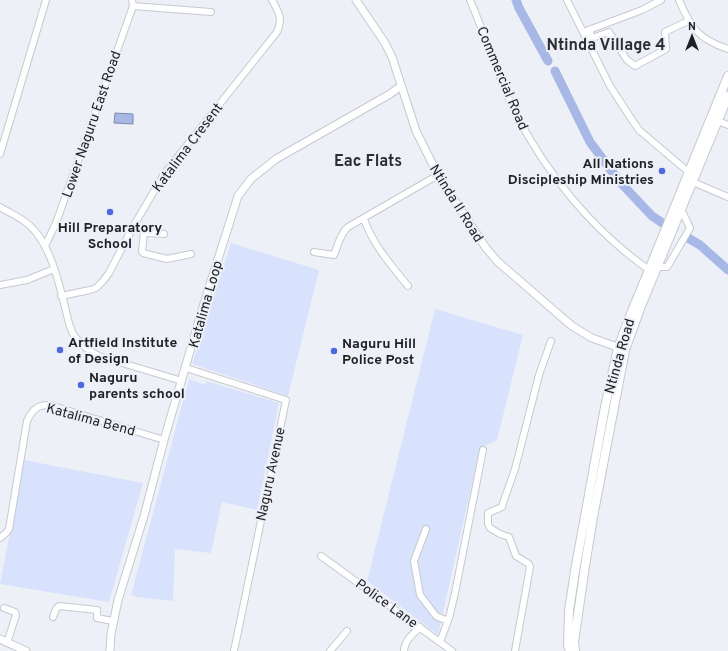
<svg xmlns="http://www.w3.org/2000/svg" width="728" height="651" font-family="Overpass,sans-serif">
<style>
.green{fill:#d8e2fd}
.water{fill:#a7b7e6;stroke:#7e8aac}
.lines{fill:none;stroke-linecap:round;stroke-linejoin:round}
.river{stroke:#a7b7e6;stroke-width:9}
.minor-casing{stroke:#c6c9d0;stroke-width:8}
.tertiary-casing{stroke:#c6c9d0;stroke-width:9}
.secondary-casing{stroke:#c6c9d0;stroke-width:10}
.minor{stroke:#fff;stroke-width:6}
.tertiary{stroke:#fff;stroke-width:7}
.secondary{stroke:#fff;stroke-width:8}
.poi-dot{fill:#4e68dd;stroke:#eef0f8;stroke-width:1.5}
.labels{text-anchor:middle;stroke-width:4;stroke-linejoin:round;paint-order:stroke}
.street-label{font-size:14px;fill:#1f2023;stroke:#eef0f8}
.poi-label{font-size:14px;font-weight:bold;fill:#1f2023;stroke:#eef0f8;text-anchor:start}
.quarter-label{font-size:16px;font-weight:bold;fill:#2c2e33;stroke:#eef0f8}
</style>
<rect width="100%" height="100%" fill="#eef0f8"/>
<path class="green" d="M231,243L319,270L288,396L192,364Z
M435,309L523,335L497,440L480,448L438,635L367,581Z
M189,379L205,385L206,381L279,403L257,510L222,502L211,553L175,549L173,601L137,597L131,595Z
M24,460L143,483L109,602L0,584Z"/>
<path class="water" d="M115,113L133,114V124L114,123Z"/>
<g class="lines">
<path class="river" d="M516,0L519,8L548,61
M555,71L590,142L619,181L652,216L664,224
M688,238L700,245L728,270"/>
<g class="minor-casing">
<path id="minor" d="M470,0C486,37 497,76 515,112C547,175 594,232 652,272
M567,0L610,86L632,120L639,130L692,175
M679,0C691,28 698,39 728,49
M133,6L211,12
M589,30L592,38L609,32L627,60L635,66L666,49L665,32L688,21
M586,31L642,10L661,0
M718,121L728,125
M0,154L46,0
M693,182L728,197
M0,207C13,215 25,219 35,231C53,253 59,285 66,311C68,320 70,330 75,337C82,345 90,352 99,356L182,381
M364,219C373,245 391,265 408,286
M133,227L147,233L164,234
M144,232L142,251L143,253L167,259L191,254
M45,246L56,223L133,6L132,0
M314,252L334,255C338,245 340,234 348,227L438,175
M658,267H667L669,264L690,228L681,209
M0,285L27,280L54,269
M61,296L90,290L96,288L103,281L109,273L133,227L164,174L277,32C283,18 279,13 272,0
M186,368L286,400L234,651
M426,529L414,561L420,595L436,616L448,621
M0,538L6,533L9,529L27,421C32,410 38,404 50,405L164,440
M321,556L452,651
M4,608L15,612L16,615L7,643
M53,617L56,609L59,606L97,610V618L113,621
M440,642L449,618L455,593L483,450
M330,651L347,631
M404,651C404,641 413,634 420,627
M515,651L530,567L529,564L516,556L509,537L500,534L490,528L488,524V513L502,507L503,503L515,469L539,375L551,341"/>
</g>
<g class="tertiary-casing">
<path id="tertiary" d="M356,0L385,43L392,57L416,131L438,175L486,248L498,262L572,326L592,338L623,349
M0,639L26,651
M110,651L111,634L118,600L144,516L164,440L202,310L238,196L251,179L276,159L390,94L401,86"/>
</g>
<g class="secondary-casing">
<path id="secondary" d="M570,651L568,645L569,611L575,571L605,407L618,348L632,311L649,270L728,76
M575,651L574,642L585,566L593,517L625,350L641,306L728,96"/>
</g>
<use href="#minor" class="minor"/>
<use href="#tertiary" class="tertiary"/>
<use href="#secondary" class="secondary"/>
</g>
<g class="poi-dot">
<circle cx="662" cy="171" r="4"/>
<circle cx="110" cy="212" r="4"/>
<circle cx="60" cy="350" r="4"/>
<circle cx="334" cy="351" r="4"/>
<circle cx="81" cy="385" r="4"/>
</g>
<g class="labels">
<g class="street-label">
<text transform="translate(503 78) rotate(67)" y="5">Commercial Road</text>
<text transform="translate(91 124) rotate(-71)" y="5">Lower Naguru East Road</text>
<text transform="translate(187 147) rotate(-53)" y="5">Katalima Cresent</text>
<text transform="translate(457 203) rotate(58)" y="5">Ntinda II Road</text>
<text transform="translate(205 304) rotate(-74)" y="5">Katalima Loop</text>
<text transform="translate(619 356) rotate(-74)" y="5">Ntinda Road</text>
<text transform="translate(91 419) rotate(15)" y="5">Katalima Bend</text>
<text transform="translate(270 474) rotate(-78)" y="5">Naguru Avenue</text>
<text transform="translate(387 603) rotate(36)" y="5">Police Lane</text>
</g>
<g class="poi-label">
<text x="654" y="168" text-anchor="end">All Nations<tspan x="654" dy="16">Discipleship Ministries</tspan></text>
<text x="110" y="232" text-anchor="middle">Hill Preparatory<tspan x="110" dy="16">School</tspan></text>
<text x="68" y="347">Artfield Institute<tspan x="68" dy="16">of Design</tspan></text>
<text x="342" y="348">Naguru Hill<tspan x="342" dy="16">Police Post</tspan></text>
<text x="89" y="382">Naguru<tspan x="89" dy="16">parents school</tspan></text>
</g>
<g class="quarter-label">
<text x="606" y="50">Ntinda Village 4</text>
<text x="368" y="166">Eac Flats</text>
</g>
</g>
<g transform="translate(692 36)" stroke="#eef0f8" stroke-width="3" paint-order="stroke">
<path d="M0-3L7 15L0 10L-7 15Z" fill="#1f2023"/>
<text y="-6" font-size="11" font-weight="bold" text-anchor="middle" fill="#1f2023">N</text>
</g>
</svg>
